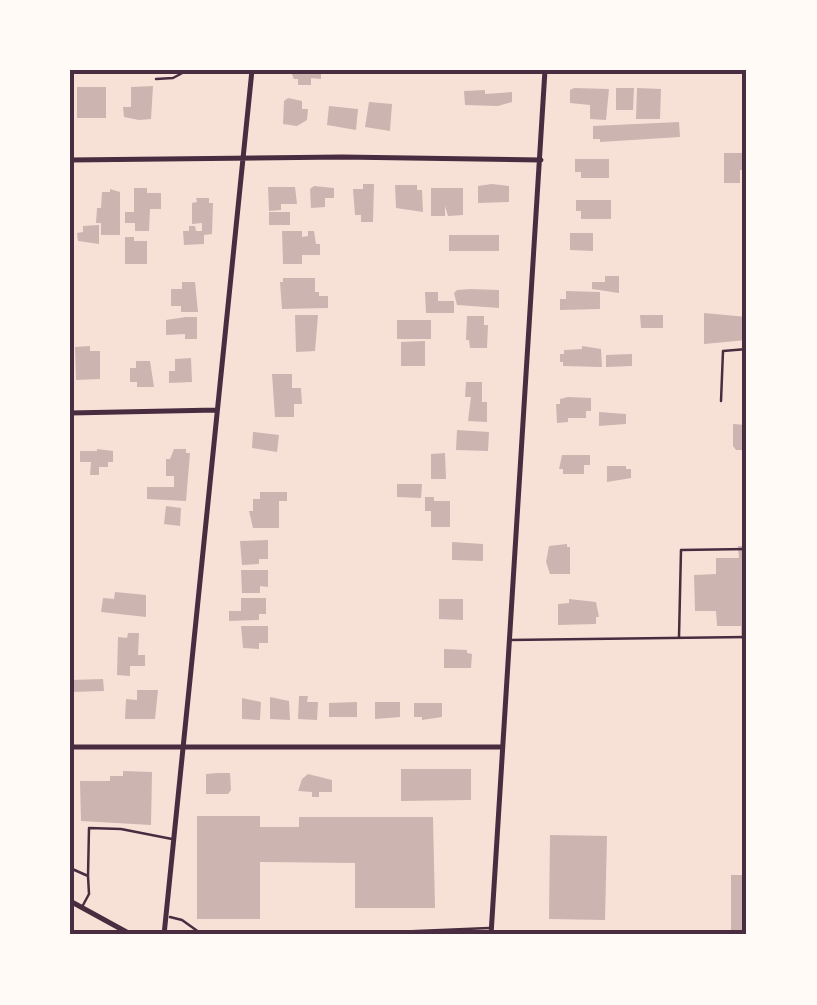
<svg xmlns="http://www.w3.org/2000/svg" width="817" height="1005" font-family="Helvetica,sans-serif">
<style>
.building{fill:#ccb4b1}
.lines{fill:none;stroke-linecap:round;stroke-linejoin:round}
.service{stroke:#4a2c40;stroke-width:2.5}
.minor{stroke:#4a2c40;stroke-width:5}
.neatline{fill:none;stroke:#4a2c40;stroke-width:4}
</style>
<rect width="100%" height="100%" fill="#f7e1d7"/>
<path class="building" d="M290,70H321V79L311,78V85H298V79H294Z
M153,86L151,119L139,120L124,117L123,107H131V87Z
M77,87H106V118H77Z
M574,88L609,89L606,120L590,119V105L570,103V90Z
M616,88H634L633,110H616Z
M637,88L661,89L660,119H636Z
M485,90V94L512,92V102L498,106L465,105L464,91Z
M288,98L302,101V109H308L307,120L297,126L283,124L284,101Z
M369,102L392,104L390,131L365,127Z
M329,106L358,109L356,130L327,125Z
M679,122L680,137L600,142V139H593V126Z
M724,153H747V170H740V183H724Z
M575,159H609V178H581V172H575Z
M363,184H374L373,222H361V215H355L353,189H363Z
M492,184L509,186V202L478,203V186Z
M395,185H417V190H422L423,212L396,208Z
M314,186L334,188V198H325V207L311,208L310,189Z
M268,187H295L297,204H281V210L269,211Z
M134,188H147V193H161V209H150L149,231H135V223H125V212H134Z
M431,188H463V215L448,216L445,206V216H431Z
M110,189L120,192V235H101V223H96L97,208H101L102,192H110Z
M196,198H209V203H213L212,234L204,235V244L184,245L183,231H189V226H195L196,231H202V223L192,224V203L197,202Z
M576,200H611V219H581V211H576Z
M269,212H290V225H269Z
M99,225V244L78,241L77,233L83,232V226Z
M282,231H302V237L308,236V231H314L316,244H320V255H302V264H283Z
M570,233H593V251L570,250Z
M449,235H499V251H449Z
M125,237H134V241H147V264H125Z
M605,276H619V293L592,289V282H605Z
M283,278H315V292H319V296H328V308L282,309L280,282H283Z
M182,282H195L198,312H181V306H171V289H182Z
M470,289L499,290V308L457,305L454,293L457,290Z
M566,291L600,292V309L560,310V299H566Z
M425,292H438V301H454V313H426Z
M704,313L747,317V340L704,344Z
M295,315H318L315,351L296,352Z
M640,315H663V328H641Z
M467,316H484V325H488L487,348H470L469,340H466Z
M186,317H197V339H185V334L166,335V320Z
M397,320H431V339H397Z
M425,341V366H401V342Z
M90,346V351H100V379L76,380L75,347Z
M582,346L601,349L602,367L563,366V362H560V354H564V350L582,349Z
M632,354V366L606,367V355Z
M191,358L192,382L169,383V371H175V359Z
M136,361H150L154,387H137V382H130V368H136Z
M272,374H292V388H301L302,404H294V417H275Z
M466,382H482V402H487V422L468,421L471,397H465Z
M568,397L591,398V411H586V418H568V422L557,423L556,404H560V399Z
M599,412L626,414V424L599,426Z
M733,424L747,425V450H736L733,446Z
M457,430L489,432L488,451L456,450Z
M253,432L279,435L277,452L252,448Z
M97,449L113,451V462H108V467H99V475H90L91,462H80V451H97Z
M174,449H186V453H190L186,501L147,499V487H174V476H166V459H170Z
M445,453L446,479H431V454Z
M562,455H590V465H584V474H563V469H559Z
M607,466H626V469H631V478L607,482Z
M397,484H422L421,498L397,497Z
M260,492H287V501H279V528H253L249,511H253V499H260Z
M425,497H434V501H450V527H431V511H425Z
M166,506L181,508L180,526L164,524Z
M268,540V559H259V564L242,565L240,541Z
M452,542L483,544V561L452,560Z
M567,544V547H570V574H550L546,562L549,546Z
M738,546H747V638L741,639V626H717L716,611H695L694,575L716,574V558H739Z
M241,570H268V587L260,586V593H242Z
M115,592L146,595V617L101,612L103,598L114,599Z
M241,598H266V614H259V620L229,621V611H241Z
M439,599H463V620L439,619Z
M569,599L596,602L599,617H596V624L558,625V604L569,603Z
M241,626H268V643H259V649L243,648Z
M128,633H139L138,655H145V666H130V676L117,675L118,637L127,638Z
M444,649L467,650V653L472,654L471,668H444Z
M103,679L104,691L70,692V680Z
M137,690H158L155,719H125L126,699L137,700Z
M299,696H308L307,702H318L317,720L298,719Z
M270,697L289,701L290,720L270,719Z
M242,698L261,702L260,720L242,719Z
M357,702V717H329V703Z
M375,702H400V717L375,719Z
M414,703H442V717L422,720V717H414Z
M401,769H471V800L401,801Z
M123,771L152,772L151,825L81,821L80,781H110V776H123Z
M218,773H230L231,790L228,794H206V774Z
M308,774L332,780V792H319V797H312V792L298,791L302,779Z
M197,816H260V827H299V817H433L435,908H355V863L260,862V919H197Z
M550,835L607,836L605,920L549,919Z
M731,875H747V935L731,932Z"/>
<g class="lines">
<path class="service" d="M156,79L173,78L188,70
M721,401L723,351L747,349
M679,637L681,550L747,549
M509,640L747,637
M70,868L88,876L89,894L82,907
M88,876L89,828L121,829L172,839
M170,917L182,920L203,935
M321,935L489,928"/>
<path class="minor" d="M70,160L342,157L541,160
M70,413L217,410
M70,747H502
M70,901L132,935
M164,935L252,70
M491,935L545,70"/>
</g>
<rect width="817" height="1005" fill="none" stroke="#fffaf5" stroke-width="145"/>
<rect x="72" y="72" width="672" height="860" class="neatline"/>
</svg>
